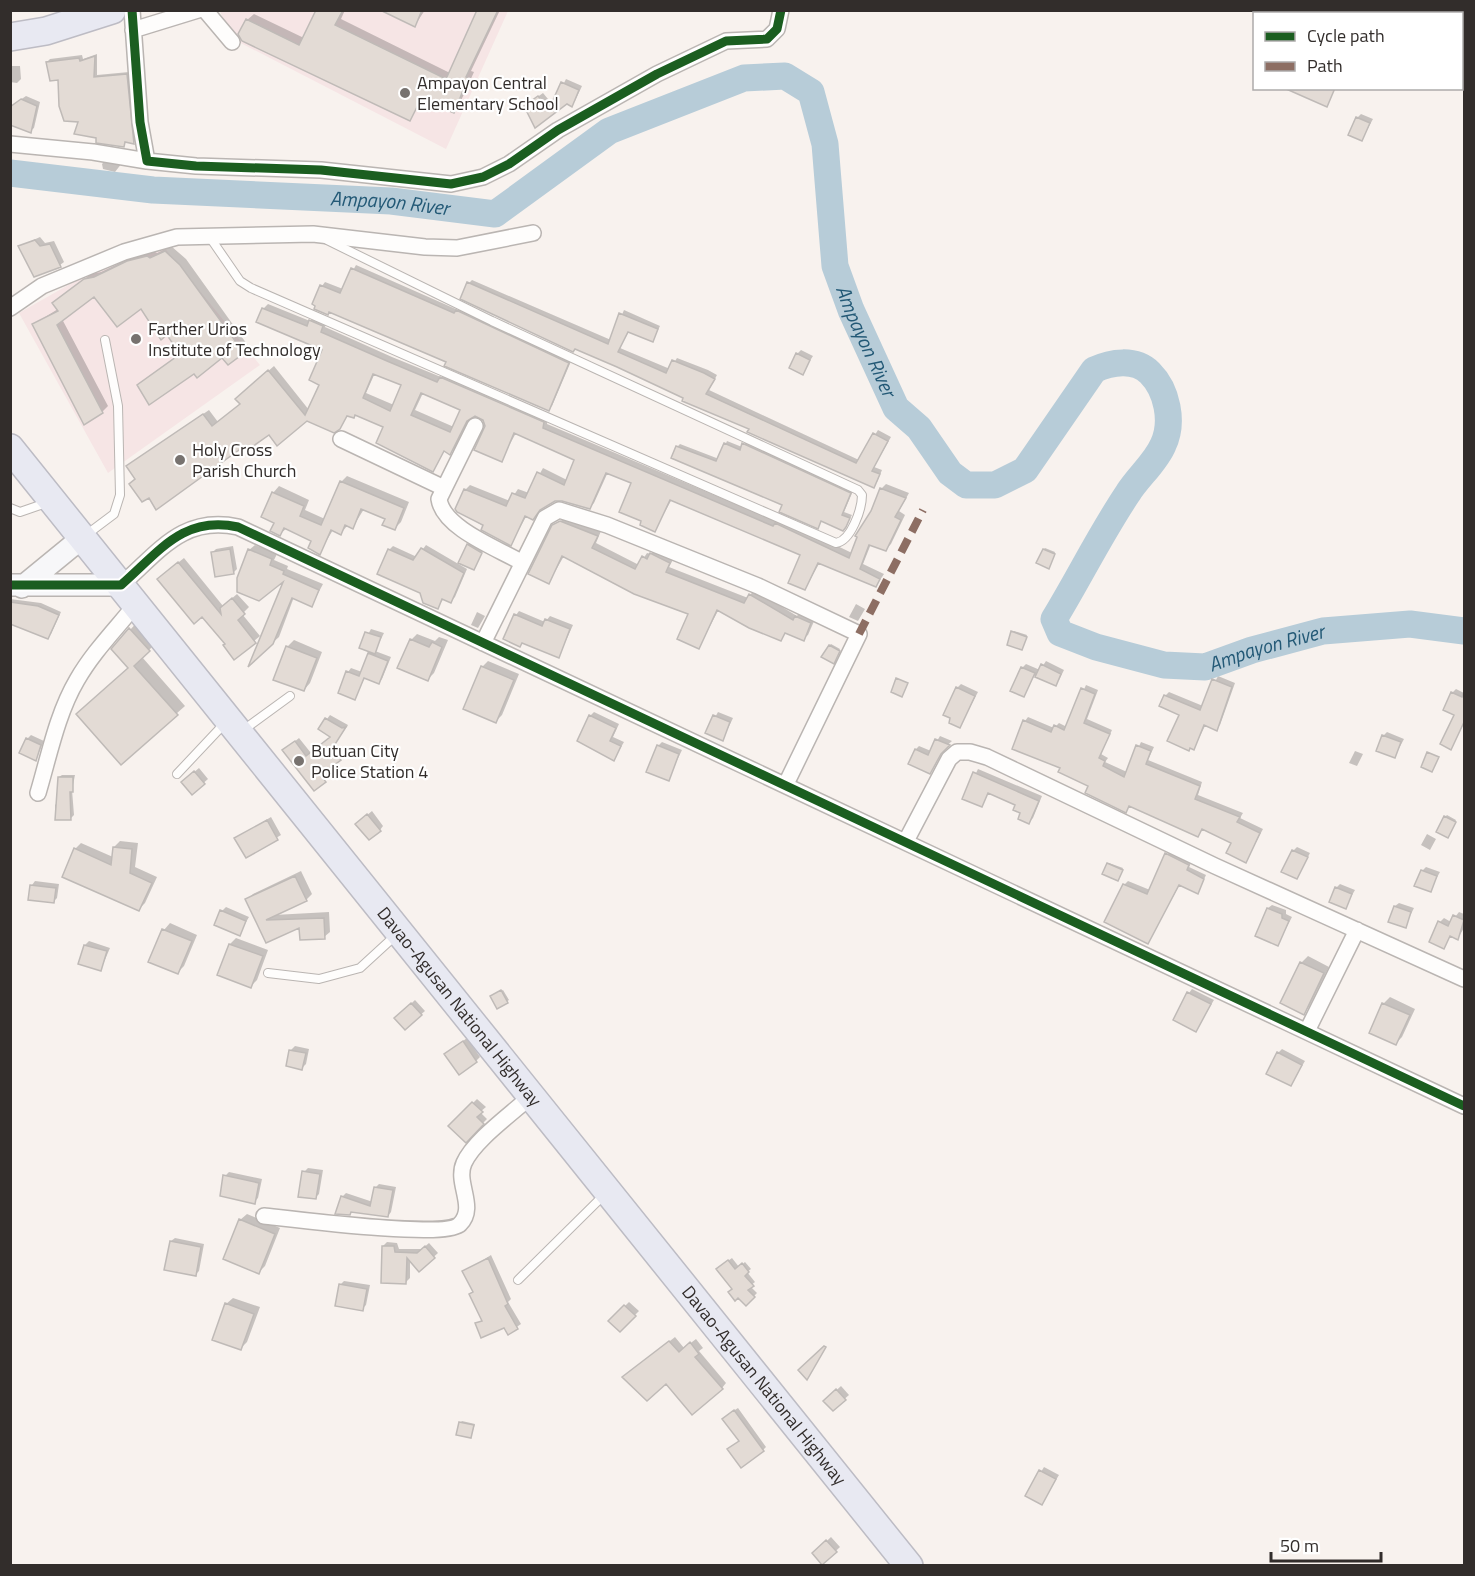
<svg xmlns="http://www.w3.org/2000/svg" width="1475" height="1576" font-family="'Titillium Web',sans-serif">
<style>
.education{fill:#f6e5e5}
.shadow{fill:#0003;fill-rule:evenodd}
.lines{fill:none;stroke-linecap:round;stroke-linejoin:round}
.river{stroke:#b7ccd8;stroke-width:27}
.building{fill:#e3dbd5;stroke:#bfbab7;stroke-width:1.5;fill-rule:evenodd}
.lane-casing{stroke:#bab5b2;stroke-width:10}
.street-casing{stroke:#bab5b2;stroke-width:18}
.secondary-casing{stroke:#bab5b2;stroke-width:24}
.highway-casing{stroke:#bdbcc4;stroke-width:30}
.lane{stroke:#fefdfc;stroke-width:8}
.street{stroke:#fefdfc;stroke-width:15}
.secondary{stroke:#f7f7f9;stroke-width:21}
.highway{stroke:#e8e9f2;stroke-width:27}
.quiet{stroke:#8d6e63;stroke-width:8;stroke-dasharray:15 8;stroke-linecap:butt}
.cycleway-casing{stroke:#fff;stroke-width:13}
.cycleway{stroke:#1b5e20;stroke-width:9}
.poi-dot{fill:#77726f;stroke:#fff;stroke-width:2}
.labels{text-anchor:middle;stroke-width:4.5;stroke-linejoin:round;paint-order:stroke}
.poi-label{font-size:18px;fill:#322d2b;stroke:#fff;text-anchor:start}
.street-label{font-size:18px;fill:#322d2b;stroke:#fff}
.water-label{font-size:20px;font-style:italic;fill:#235976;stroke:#fff}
</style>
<rect width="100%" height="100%" fill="#f8f2ee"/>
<path class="education" d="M220,11H508L446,149L231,38Z
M163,246L260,365L108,473L19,313L86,275Z"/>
<path class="shadow" d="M328,10H345L341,19L450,73L478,10H500L471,71L474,72L459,105L453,111L423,98L410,119L247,20L254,14L304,38Z
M393,10H425L415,25Z
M97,54V75L129,72L136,140L134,142L127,141L123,146L97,137L79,121L60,78L47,62L50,59L82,55L83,59Z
M10,63L11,66H20L21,79L17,83L10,82Z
M566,79L582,86L575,101L571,105L566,102L535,125L529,103L543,93L553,105Z
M26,96L40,102L34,128L30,131L10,107Z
M1361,114L1373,119L1362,139L1357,118Z
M106,160L122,163L115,172L103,169L102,164Z
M40,237L45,243L54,241L64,262L60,265L20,246Z
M171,246L186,259L249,347L243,352L182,353L167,333L141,307L94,295L62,319L108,406L102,412L34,324L58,309L59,298L91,274L101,272L134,256L153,251L157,253Z
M356,265L458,310L461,307L572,359L552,406L548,409L448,361L330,311L322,286L325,282L343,289Z
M472,280L611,340L624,310L660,326L653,340L629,331L620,348L670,369L677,358L708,370L717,375L709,390L859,460L878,430L891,437L874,467L882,470L877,482L873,486L685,397L469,283Z
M268,304L310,321L315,316L327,321L325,327L392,357L441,377L446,373L548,417L547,424L778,522L781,519L852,553L882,488L886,484L909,493L899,511L905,515L891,544L886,549L871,544L863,564L884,574L876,586L820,562L805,589L802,554L672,499L655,530L633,483L608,472L594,503L589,508L557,499L542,507L533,518L527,515L511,544L456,509L465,490L470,485L510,501L518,489L529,493L543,468L567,480L576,459L516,433L501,460L480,416H470L455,448L450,453L445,450L433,470L385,426L356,414L353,417L348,415L339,428L307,419L247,443L137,478L133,462L209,410L218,422L241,404L242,394L274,366L309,410L321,384L324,349L263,309ZM375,373L403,384L394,405L366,393ZM423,393L462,409L454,427L415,410Z
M801,350L813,356L802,373L797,354Z
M727,441L742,447L746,442L853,491L844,512L852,515L845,527L822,520L818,527L784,505L677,447L680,444L719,459Z
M347,476L409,502L401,522L395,528L386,518L364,509L353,527L348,525L341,533L333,530L319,553L313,540L287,528L280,534L276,522L273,493L279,486L309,500L305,510L325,519L341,482Z
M566,517L601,531L596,543L639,565L647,553L651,554L656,549L674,558L669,567L748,598L754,590L797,616L800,612L815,619L808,635L803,639L787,632L781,639L719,609L699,647L690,613L564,556L549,582L554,526Z
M472,541L485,548L473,568L468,545Z
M255,545L277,554L274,560L288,566L287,569L323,584L312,605L294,597L279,637L252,661L287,577L259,600L249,550Z
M426,545L467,569L455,597L451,601L444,598L438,607L421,592L389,550L393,546L417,557Z
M233,546L237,569L233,573L212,553L216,549Z
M1045,548L1055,552L1050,565L1044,549Z
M184,558L223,606L237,594L249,607L242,614L260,636L234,658L227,644L164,574Z
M10,599L41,603L61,612L51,634L47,637L10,624Z
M856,604L865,609L858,621L849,617Z
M519,611L545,622L550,616L573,625L559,656L516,615Z
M477,612L485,616L478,628L471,625Z
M139,620L157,642L142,657L185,706L176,714L113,649Z
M371,629L384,633L375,651L391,657L382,679L378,683L365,677L355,698L348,672L351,668L362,672L372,651L361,647Z
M1014,631L1027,635L1022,649L1013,632Z
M417,634L435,641L439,637L448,640L434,673L428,679L411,640Z
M294,640L322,652L310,683L304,690L287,647Z
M831,644L840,649L835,661L830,645Z
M488,661L519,674L502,715L496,721L482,667Z
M1046,661L1064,670L1059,680L1055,684L1035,675L1023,695L1022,668L1026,664L1040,670Z
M1218,676L1235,683L1220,725L1216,729L1206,724L1194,748L1181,714L1165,696L1169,692L1203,706Z
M961,684L978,692L960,726L957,688Z
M1086,685L1098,690L1087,719L1112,730L1101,754L1108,758L1105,762L1127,772L1141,742L1154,747L1148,760L1202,782L1198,795L1243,813L1240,818L1263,829L1246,861L1233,842L1203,828L1198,835L1130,805L1125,811L1062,767L1025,721L1028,717L1054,728L1059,723L1067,727Z
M1456,689L1464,693V723L1451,748L1456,715L1452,693Z
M594,712L619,724L613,737L624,742L614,759L590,716Z
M718,712L733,718L723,739L707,732Z
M330,715L348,725L335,744L344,755L324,771L329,777L314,789L288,747L299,738L311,753L332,736L320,728Z
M1387,732L1404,739L1395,756L1383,736Z
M31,735L44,741L36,759L27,739Z
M940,736L952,741L943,749L930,772L916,749L919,746L931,751Z
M662,742L682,750L668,779L658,746Z
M1355,751L1363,754L1357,766L1349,763Z
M199,768L208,779L192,793L187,778Z
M978,769L1042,796L1033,818L1029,822L1017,804L989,792L981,805L964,798Z
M62,775H75L72,790L74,815L71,818L56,819L55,805L58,802L59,777Z
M372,811L383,826L380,830L361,820Z
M1447,815L1456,820L1449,835L1445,817Z
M271,817L281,835L246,856L236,838Z
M1427,834L1436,839L1430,850L1421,845Z
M120,841L138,843L135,867L157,877L145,903L139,909L75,849L81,843L113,857L114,847Z
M1297,847L1310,853L1297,878L1293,851Z
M1170,850L1192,861L1189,867L1206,875L1198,892L1180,884L1148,942L1124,885L1128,881L1150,890Z
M1109,863L1123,868L1119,878L1108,864Z
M1426,867L1440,872L1430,890L1422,871Z
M301,871L312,894L306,900L274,915L329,912L330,932L324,937L300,925L267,941L247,900L253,894Z
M35,881L59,884L57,898L53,902L32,885Z
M1340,884L1355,890L1345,907L1336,888Z
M1399,903L1414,908L1405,926L1395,906Z
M1272,905L1286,910V914L1292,917L1278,944L1268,908Z
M226,907L249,917L239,934L222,911Z
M1459,912L1464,914V928L1458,938L1451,935L1444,947L1440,922L1444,918L1451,922Z
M170,923L197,935L184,966L178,972L150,961L164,930Z
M236,938L268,950L257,980L251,986L230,944Z
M89,941L110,948L101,969L85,945Z
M1308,956L1329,967L1309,1007L1303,1013L1282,1003L1301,963Z
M1192,989L1214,1000L1196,1030L1189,993Z
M503,990L509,1000L498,1007L493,995Z
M1390,997L1415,1009L1402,1037L1396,1043L1383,1004Z
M415,1000L425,1011L405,1028L396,1018Z
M467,1038L480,1057L476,1061L446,1054Z
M295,1046L309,1049L306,1064L302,1068L287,1065L291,1050Z
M1282,1049L1305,1061L1291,1084L1278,1053Z
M477,1099L486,1107L480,1112L487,1119L465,1141L450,1126Z
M308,1168L323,1170L319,1194L315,1198L304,1172Z
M229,1172L262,1179L258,1198L254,1202L225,1176Z
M379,1184L396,1187L391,1212L388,1216L353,1210L350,1214L342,1197L346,1193L373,1202L375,1188Z
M247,1214L280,1228L265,1266L259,1272L240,1220Z
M175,1238L204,1244L199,1271L195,1275L171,1241Z
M387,1242L397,1243L399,1249H422L429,1243L438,1253L419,1270L410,1259V1278L406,1282L383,1246Z
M491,1255L511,1299L508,1302L521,1324L508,1333L505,1326L477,1324L483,1319L471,1294L474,1290L464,1272Z
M732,1258L739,1267L745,1262L751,1269L747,1272L755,1282L750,1286L757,1293L746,1304L733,1289L721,1266Z
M344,1281L370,1285L366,1305L362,1309L340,1285Z
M233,1298L260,1307L247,1342L241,1348L226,1304Z
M629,1302L639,1311L620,1330L610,1321Z
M675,1337L684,1348L696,1339L703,1348L699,1351L726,1383L722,1388L666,1382L629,1373Z
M841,1386L849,1395L833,1409L825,1401Z
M738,1408L766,1447L763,1450L727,1415Z
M462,1421L475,1424L471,1437L460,1423Z
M1044,1467L1059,1475L1042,1503L1027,1495Z
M831,1537L840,1547L823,1563L814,1553Z"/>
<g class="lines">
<path class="river" id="s1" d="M10,173L153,190L391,201L495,214L609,131L744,78L785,76L811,92L825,144L835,266L851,310L896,408L919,428L950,473L966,485H995L1025,470L1094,370C1111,362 1135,358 1150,373C1167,390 1174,422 1163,445C1156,462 1138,477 1128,493C1101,533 1079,578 1054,619L1060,633L1096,647L1164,665L1205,667L1252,650L1323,631L1410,624L1464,631"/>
</g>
<path class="building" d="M316,10H343L335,25L446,79L477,10H498L466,77L468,78L454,113L421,99L410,121L242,41L238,34L246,19L299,45Z
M380,10H422L415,27Z
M95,56L94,77L127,74L134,144L125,142L124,147L96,143V138L74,134L78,122L64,121L59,106L58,80L50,81L46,62L79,58L80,61Z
M561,82L579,90L572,107L567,104L535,128L524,106L538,96L549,109Z
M1284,88H1335L1327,107Z
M21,99L37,106L31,133L10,125V107Z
M1356,117L1370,123L1362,141L1348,135Z
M35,240L40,246L50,244L61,267L34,277L18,246Z
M165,251L180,265L244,353L228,365L222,358L197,378L194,374L149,405L137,385L180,354L167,335L161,340L141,309L117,327L94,297L57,325L103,413L84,425L32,324L58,311L52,303L84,279L94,277L127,261L147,256L150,258Z
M351,268L454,313L456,310L569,363L549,411L444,366L446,362L329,312L328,315L314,309L315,306L312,304L320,285L340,293Z
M467,282L608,344L619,313L658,329L653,342L628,332L618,352L666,373L672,360L704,373L715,379L706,394L856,463L873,433L888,441L872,471L880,474L874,488L747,432L749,429L682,401L683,398L617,367L575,349L573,352L460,299Z
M262,308L307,326L309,320L323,326L321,332L387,361L437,382L440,377L544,422L543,428L773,526L775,523L849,558L857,537L855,536L871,511L880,488L906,498L895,517L901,520L886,551L869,545L860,569L880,579L876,587L818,563L805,590L788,583L800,555L670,500L655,532L640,525L641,521L619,512L631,483L606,473L590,509L562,501H555L540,510L533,520L525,516L511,546L481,530L483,525L457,512L455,509L464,489L506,506L512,493L525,498L537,472L564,485L574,460L514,433L502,462L474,450L485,426L483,420L475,416L467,421L450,455L444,451L433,472L376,443L383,427L355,415L354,418L347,416L340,429L334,433L307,421L277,446L269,435L249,449L246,445L156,510L149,498L142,502L129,484L135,479L126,466L203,414L212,426L240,404L235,399L268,370L305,415L319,385L309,380L322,350L256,322ZM373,374L401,385L390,411L363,398ZM421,393L460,410L450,432L411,415Z
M796,353L810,360L803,375L789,368Z
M724,443L740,450L742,443L851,493L842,515L850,518L846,527L843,531L821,521L818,529L779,512L782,505L671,458L676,446L716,461Z
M340,481L404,508L395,530L382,525L385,519L361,509L353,529L345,525L341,535L331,530L320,555L308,548L311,541L284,528L280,536L270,531L274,523L261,517L272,492L304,506L300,516L321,525Z
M560,521L598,536L592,548L635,569L642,556L647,559L650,553L670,563L666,572L744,603L749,594L793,620L795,616L811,623L804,641L785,633L781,641L749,628L717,610L699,649L677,639L688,614L634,594L562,556L549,584L528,574L552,525Z
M467,544L482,553L474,570L458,563Z
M421,548L464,573L451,603L442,599L438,609L423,603L420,593L377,574L388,549L413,560Z
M230,549L234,574L215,577L211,552Z
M248,549L272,559L270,565L284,571L283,574L319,590L312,607L292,598L273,644L248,667L283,582L259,601L237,592V578Z
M1043,549L1055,554L1049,569L1036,563Z
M178,562L221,614L220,608L232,598L245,614L238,620L256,643L234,660L223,645L225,644L202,617L194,624L157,579Z
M10,602L38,606L59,615L48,639L10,624Z
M514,614L542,626L545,619L570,629L559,658L522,643L520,647L503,639Z
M129,628L150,651L134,666L178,715L121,765L76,714L128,668L111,649Z
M1011,631L1027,637L1022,650L1007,645Z
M365,632L381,637L375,654L359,648Z
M410,639L429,647L432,642L442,647L428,681L397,668Z
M829,645L840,651L834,664L821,657Z
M286,646L317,658L304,691L273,680Z
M368,653L388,661L379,684L364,678L355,700L338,693L346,671L359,676Z
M1041,664L1061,674L1056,686L1035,677Z
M481,666L514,680L496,723L463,709Z
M1021,667L1035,673L1024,697L1010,691Z
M896,678L908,683L902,697L891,692Z
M1212,679L1232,687L1217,731L1204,725L1194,750L1190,748L1189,751L1167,741L1179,715L1159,706L1164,695L1200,710Z
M956,687L975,696L960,728L949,723L950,718L943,715Z
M1081,688L1095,694L1084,723L1110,734L1099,758L1105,761L1103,766L1124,777L1136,745L1151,751L1146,764L1200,786L1195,799L1240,817L1237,822L1260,833L1246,863L1226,853L1231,843L1202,829L1198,837L1129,806L1126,813L1085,793L1088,786L1058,772L1060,768L1012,749L1023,720L1051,732L1054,725L1064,730Z
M1451,692L1462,697L1464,692V722L1451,750L1440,744L1454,715L1443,710Z
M589,715L616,728L610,741L621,746L614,761L577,741Z
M713,715L730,722L723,741L705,733Z
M325,718L342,728L346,727L332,749L341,760L321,775L326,782L314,791L282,750L295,741L306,756L330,737L318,729Z
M1382,735L1401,742L1395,758L1376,751Z
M26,738L41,745L36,761L19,753Z
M935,739L950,745L941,754L930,774L908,764L915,749L928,755Z
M657,745L679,754L669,781L646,772Z
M1427,752L1439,757L1432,772L1421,767Z
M194,771L205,784L192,795L181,782Z
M973,772L1039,801L1029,824L1018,819L1020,813L1013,810L1015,805L988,793L982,807L962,799Z
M58,777H73V792H70L71,820H55Z
M367,814L381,831L369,840L355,824Z
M1444,816L1456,822L1448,838L1436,832Z
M267,820L278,840L246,858L234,838Z
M113,847L132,849L130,873L152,883L139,911L62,877L74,848L111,865Z
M1292,850L1308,857L1297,879L1281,872Z
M1165,853L1189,865L1187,870L1204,879L1198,894L1179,885L1148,944L1104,922L1123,884L1147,894Z
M1107,863L1123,870L1118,881L1102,874Z
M1421,870L1437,876L1431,892L1414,886Z
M295,876L307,901L266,920L324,918L325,939L300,940L299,928L266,943L245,899Z
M30,885L56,888L54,903L28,900Z
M1335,887L1352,894L1346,909L1329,902Z
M1394,906L1411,912L1406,928L1388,922Z
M1267,908L1282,914V918L1289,921L1278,946L1255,936Z
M220,910L246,921L240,936L214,925Z
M1453,915L1464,920L1458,940L1450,936L1444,949L1429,942L1438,921L1448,926Z
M162,929L192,941L178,974L148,962Z
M229,944L263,956L251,988L217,975Z
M84,945L107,951L101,971L78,964Z
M1300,962L1324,973L1304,1015L1280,1003Z
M501,990L508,1003L497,1009L490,996Z
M1187,992L1211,1004L1196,1032L1173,1020Z
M411,1003L422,1015L405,1030L394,1018Z
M1382,1003L1410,1015L1396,1045L1369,1033Z
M463,1041L477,1062L459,1075L444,1054Z
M289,1050L306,1053L302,1070L286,1066Z
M1277,1052L1302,1065L1291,1086L1266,1074Z
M472,1102L483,1112L477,1117L484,1124L466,1143L448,1126Z
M302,1171L320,1174L316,1199L298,1197Z
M223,1175L259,1183L255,1204L220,1196Z
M374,1187L393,1190L388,1217L351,1212L350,1215L335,1214L341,1196L370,1206Z
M239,1219L275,1234L259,1274L223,1259Z
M170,1241L201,1247L196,1276L164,1270Z
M382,1246H394L395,1252L417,1253L425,1246L435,1258L419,1272L407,1258L406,1284L381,1283Z
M488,1258L508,1304L505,1306L518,1329L508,1335L504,1328L481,1338L475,1323L482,1321L469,1294L473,1292L462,1271Z
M728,1260L735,1269L742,1263L749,1272L745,1276L754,1286L748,1290L755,1297L746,1306L738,1298L735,1301L728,1292L732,1289L716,1269Z
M339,1284L367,1289L363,1311L335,1306Z
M225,1303L254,1314L241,1350L212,1340Z
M624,1305L636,1316L620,1332L608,1321Z
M669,1341L679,1352L690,1342L699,1354L695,1357L723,1389L692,1415L666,1384L647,1401L622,1377Z
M824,1346L826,1347L807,1380L798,1370Z
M836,1389L846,1400L833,1411L823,1401Z
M734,1410L764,1451L741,1468L727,1449L739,1441L722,1419Z
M459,1422L474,1425L471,1438L456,1435Z
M1039,1470L1056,1479L1042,1505L1025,1496Z
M826,1540L837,1552L822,1565L812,1553Z"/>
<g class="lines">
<g class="lane-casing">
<path id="lane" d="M209,236L240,281L251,288L836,543C851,541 862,509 862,495L858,490L492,321L327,240
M10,508L20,512L49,502
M86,535L114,514L120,495L118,406L105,340
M242,731L290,696
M177,774L225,723
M268,973L319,979L360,968L396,935
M518,1280L605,1194"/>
</g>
<g class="street-casing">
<path id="street" d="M132,10L140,122L147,161L196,166L321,170L451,184L483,177L509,164L558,130L657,74L726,41L767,39L777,29L781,10
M205,10L232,42
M133,30L198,10
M10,144L93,152L147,161
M10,308L42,286L124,252L177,237L313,234L425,247L457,248L533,233
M475,426L439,499C443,528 497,548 521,562
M341,439L444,488
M121,585C159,552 183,515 238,527L1464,1106
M483,643L545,518L559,510L607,525L758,586L859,634L786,784
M38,793C49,756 57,714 77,680C93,652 116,629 136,604
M906,841L949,759L957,752H970L987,757L1215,866L1464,979
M1307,1031L1357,930
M264,1216C292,1219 446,1239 460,1224C477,1207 455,1183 464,1163C474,1140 513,1113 532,1095"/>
</g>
<g class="secondary-casing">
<path id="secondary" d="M10,585H121
M22,587L83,537"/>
</g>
<g class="highway-casing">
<g id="highway">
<path d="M10,37L46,31L112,10"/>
<path id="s2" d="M10,448L909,1566"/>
</g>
</g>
<use href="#lane" class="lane"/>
<use href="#street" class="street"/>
<use href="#secondary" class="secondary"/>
<use href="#highway" class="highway"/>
<path class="quiet" d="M859,634L923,510"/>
<g class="cycleway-casing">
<path id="cycleway" d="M132,10L140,122L147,161L196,166L321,170L451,184L483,177L509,164L558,130L657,74L726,41L767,39L777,29L781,10
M10,585H121C159,552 183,515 238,527L1464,1106"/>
</g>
<use href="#cycleway" class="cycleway"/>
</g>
<g class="poi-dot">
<circle cx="405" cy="93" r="6"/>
<circle cx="136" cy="339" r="6"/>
<circle cx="180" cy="460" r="6"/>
<circle cx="299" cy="761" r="6"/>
</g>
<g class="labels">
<g class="poi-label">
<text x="417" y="89">Ampayon Central<tspan x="417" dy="21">Elementary School</tspan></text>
<text x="148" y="335">Farther Urios<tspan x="148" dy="21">Institute of Technology</tspan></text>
<text x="192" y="456">Holy Cross<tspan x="192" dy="21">Parish Church</tspan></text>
<text x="311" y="757">Butuan City<tspan x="311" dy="21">Police Station 4</tspan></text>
</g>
<g class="street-label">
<text dy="6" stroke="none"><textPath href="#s2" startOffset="717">Davao-Agusan National Highway</textPath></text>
<text dy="6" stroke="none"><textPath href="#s2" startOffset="1203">Davao-Agusan National Highway</textPath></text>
</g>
<g class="water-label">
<text dy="7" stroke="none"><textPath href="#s1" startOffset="381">Ampayon River</textPath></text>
<text dy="7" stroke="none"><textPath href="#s1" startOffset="1102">Ampayon River</textPath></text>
<text dy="7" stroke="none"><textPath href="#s1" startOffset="2037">Ampayon River</textPath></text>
</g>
</g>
<rect width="1475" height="1576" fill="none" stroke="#322d2b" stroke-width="24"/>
<rect x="1253" y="12" width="210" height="78" fill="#ffffff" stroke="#adabaa" stroke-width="1.5"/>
<rect x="1265" y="32" width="30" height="9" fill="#1b5e20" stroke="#adabaa" stroke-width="1.5"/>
<text x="1307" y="42" font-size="18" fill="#322d2b">Cycle path</text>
<rect x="1265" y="62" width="30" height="9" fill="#8d6e63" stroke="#adabaa" stroke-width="1.5"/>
<text x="1307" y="72" font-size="18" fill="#322d2b">Path</text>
<path d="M1271 1552v9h110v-9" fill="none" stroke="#322d2b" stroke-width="3"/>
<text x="1280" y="1552" font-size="18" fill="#322d2b" stroke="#ffffff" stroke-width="4.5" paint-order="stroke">50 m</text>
</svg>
